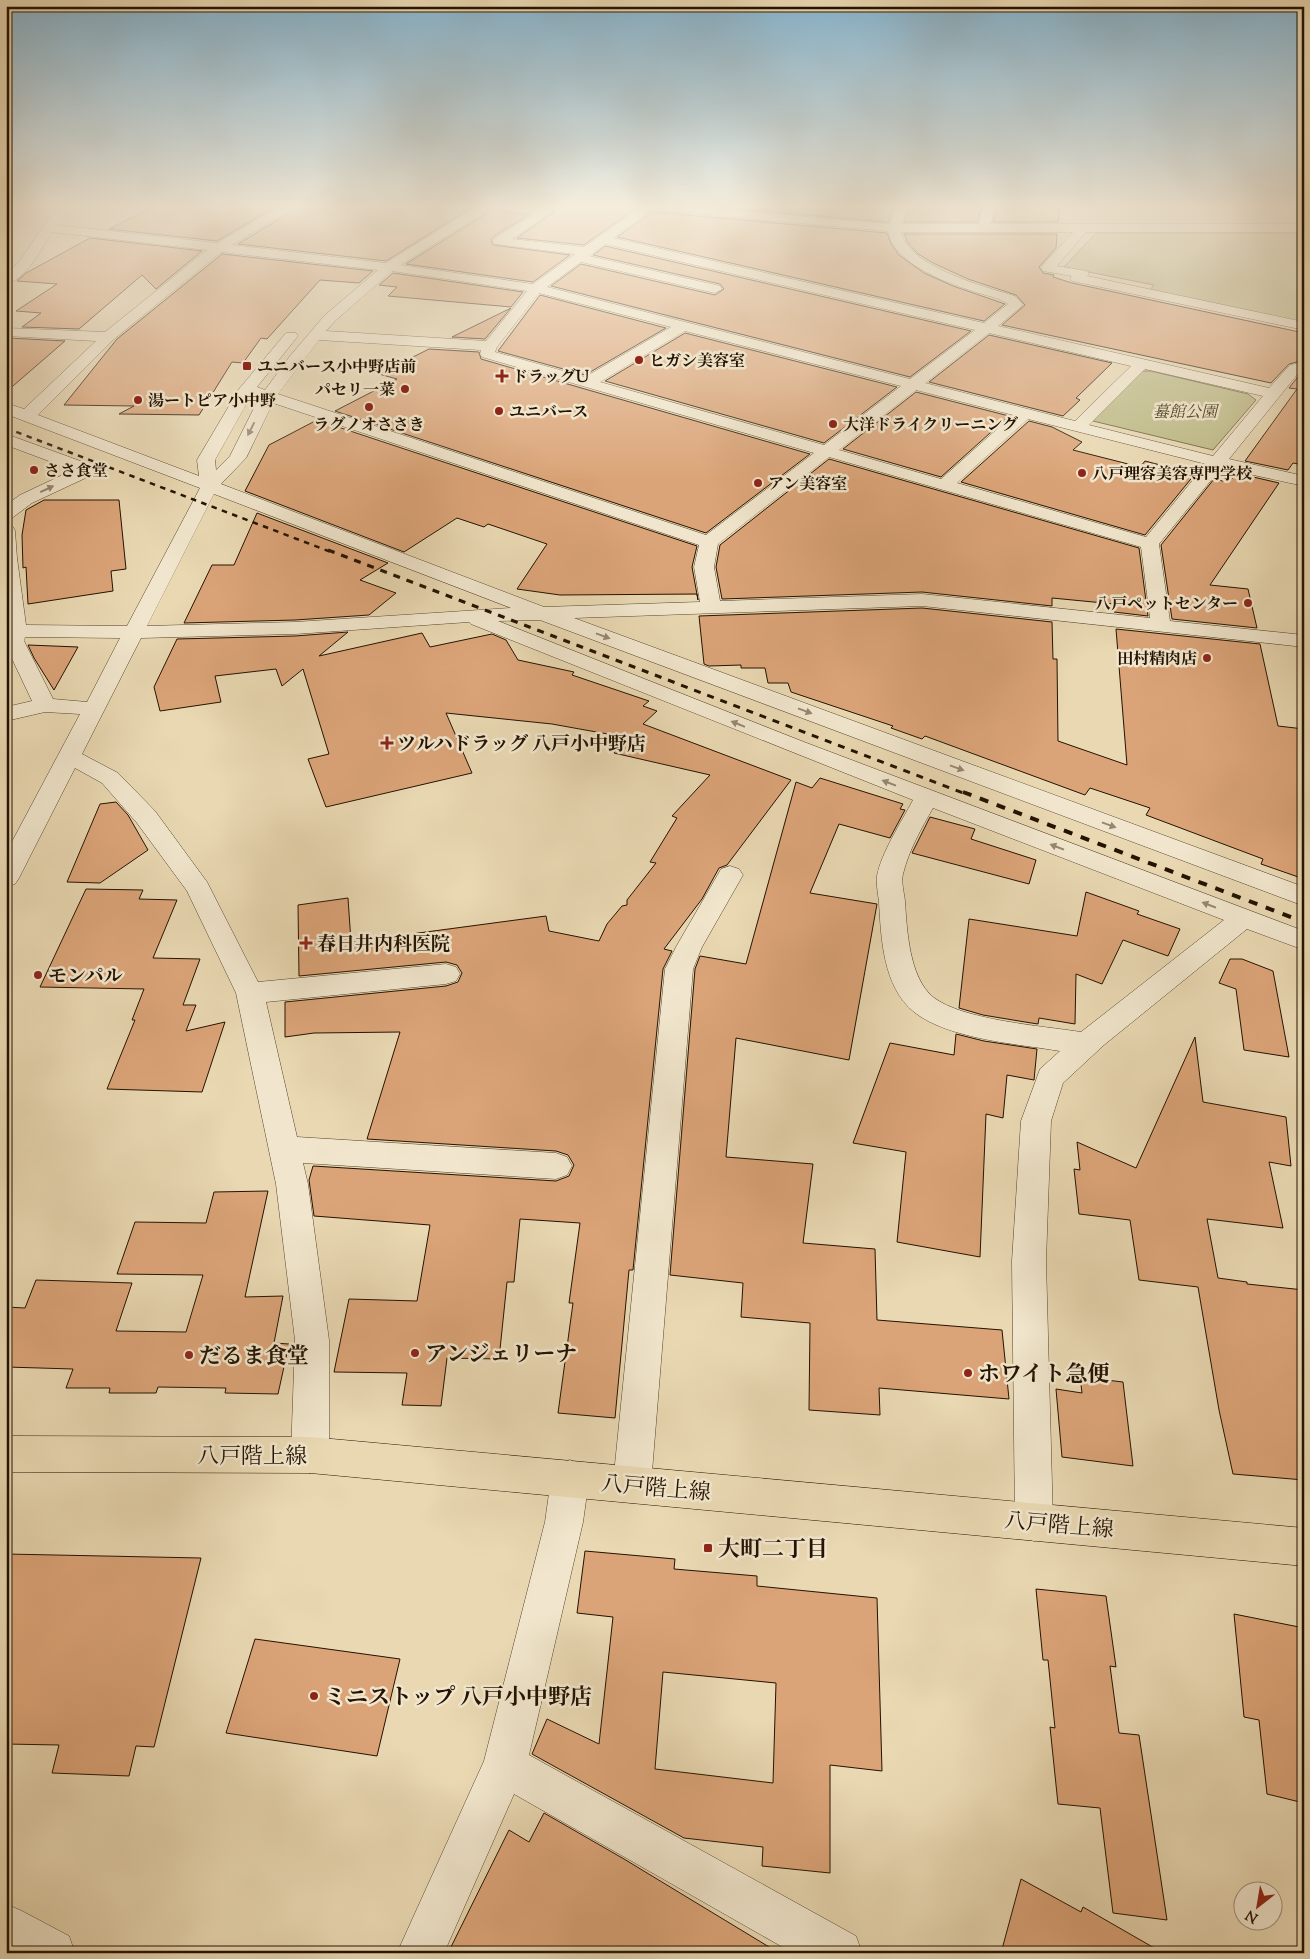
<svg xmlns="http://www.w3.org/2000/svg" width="1310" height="1959" font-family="'Sorts Mill Goudy','Noto Serif JP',serif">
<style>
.green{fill:#bebc87;stroke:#706744}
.building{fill:#dba478;stroke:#231200;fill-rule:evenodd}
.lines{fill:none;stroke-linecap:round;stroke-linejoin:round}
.minor-casing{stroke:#54442c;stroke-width:1}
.major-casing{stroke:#231200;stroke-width:1}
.minor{fill:#f1e6cd;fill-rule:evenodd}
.major{fill:#e9d8b2;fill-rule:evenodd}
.rail-far2{stroke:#231200;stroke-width:2.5;stroke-dasharray:5.5 5.5;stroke-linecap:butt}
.rail-far1{stroke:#231200;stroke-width:3;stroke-dasharray:7 7;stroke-linecap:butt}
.rail{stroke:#231200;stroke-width:4;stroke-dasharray:9 9;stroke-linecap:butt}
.oneway{fill:#948771}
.poi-dot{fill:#8f2418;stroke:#f1e6cd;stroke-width:2}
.labels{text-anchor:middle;stroke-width:5;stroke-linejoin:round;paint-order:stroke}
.far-poi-label{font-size:16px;font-weight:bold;fill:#231200;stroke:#f1e6cd;text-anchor:start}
.far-park-label{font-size:16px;font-style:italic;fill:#594e2f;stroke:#f1e6cd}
.poi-label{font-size:19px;font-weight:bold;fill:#231200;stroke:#f1e6cd;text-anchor:start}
.near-poi-label{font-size:22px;font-weight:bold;fill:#231200;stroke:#f1e6cd;text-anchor:start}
.near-street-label{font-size:22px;fill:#231200;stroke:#f1e6cd}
</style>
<rect width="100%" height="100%" fill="#e9d8b2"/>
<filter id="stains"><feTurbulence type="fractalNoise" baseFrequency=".004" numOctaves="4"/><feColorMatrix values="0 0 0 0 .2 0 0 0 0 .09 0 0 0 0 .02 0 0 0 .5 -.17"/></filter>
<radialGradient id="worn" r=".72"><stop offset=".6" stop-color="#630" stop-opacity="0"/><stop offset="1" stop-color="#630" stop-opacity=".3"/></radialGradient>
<path class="green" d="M1096,233H1304V323L1149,291L1154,285L1064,267Z
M1143,371H1151L1248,394L1256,400L1213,450L1093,421Z"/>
<path class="building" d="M155,206H277L217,241L109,229Z
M296,206H474L386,261L238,244L293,211Z
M493,206H497L505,212L529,215L494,236L491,240L493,245L570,255L533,282L406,264L490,211Z
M540,206H639L584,245L517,238L554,212L550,207Z
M704,206H879L894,207L888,222Z
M919,206H981L978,222H904L910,209H919Z
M1031,206L1060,207L1058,222H993L997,207L1030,210Z
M652,212L887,233L891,244L899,255L924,273L953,286L1005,304L984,321L617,237Z
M904,234H1057L1056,248L1039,267L1043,273L1054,275L1053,277L1072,283L1304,333V360L1289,364L1271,383L1002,325L1025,305L1016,295L968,279L933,263L918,254L908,243Z
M90,238L202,251L156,289L142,275L79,329L22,327L41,313L16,311L57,284L17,281L26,273Z
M605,246L971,331L910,377L551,286L581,264L715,295L724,289L720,284L593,255Z
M222,254L373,271L359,283L320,280L267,339L261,338L243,363L232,362L199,415L119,414L134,406L64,405L117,339Z
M393,273L523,292L511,307L388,296L397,287L379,285Z
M540,295L666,328L585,375L498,351Z
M511,308L485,339L452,337Z
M685,333L897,387L824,443L605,381Z
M989,335L1112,363L1076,398L1080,400L1063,416L929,382Z
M8,338L65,341L6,392Z
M429,349L479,352L481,359L810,454L706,533L335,411L397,379L379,374Z
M1301,373H1304V465L1293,463L1288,470L1245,461L1297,389L1289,388Z
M916,392L1009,416L941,477L843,449Z
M317,420L697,546L692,567L698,600L697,594L560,595L517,589L547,544L488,524L484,527L457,518L404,552L245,491L269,445Z
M1029,421L1052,427L1082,442L1073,450L1140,467L1145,461L1195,474L1145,535L961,482Z
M829,459L1139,548L1148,616L1114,612V604L1052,598V606L922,592L722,599L716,567L720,545Z
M1236,473L1279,483L1210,585L1248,589L1257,628L1172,619L1161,545L1214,479L1223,481L1227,476L1233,478Z
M44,500H119L126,569L111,571L113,591L28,604L26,567L23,568L22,535L26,510Z
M257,513L388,563L360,580L396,593L369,615L295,620L184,623L212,565H234Z
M922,608L1052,622L1053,659H1057L1058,741L1127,765L1116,629L1260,644L1278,726L1304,729V879L1261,864L1263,859L1146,815L1150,808L1090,788L1085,795L925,736L922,739L891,728L893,726L791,692L788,683H768L765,668H741V665L709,666L704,664L699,616Z
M348,632L319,656L422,633L430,647L492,634L506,640L518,660L574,672L572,675L649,701L643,706L657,711L643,724L791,780L727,865L719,868L702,899L664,949L672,951L663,969L633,1270H629L615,1418L558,1413L573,1303H569L580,1223L520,1219L514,1282H507L499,1359L447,1358L441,1406L402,1405L407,1373L334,1372L349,1299L417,1301L430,1225L314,1216L309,1180L313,1166L556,1181L569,1176L574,1165L568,1155L556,1151L367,1139L400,1032L314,1033L285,1037V1002L446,986L458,982L462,973L457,965L446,962L299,976L298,905L348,898L351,942L546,916L549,931L599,941L607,924L622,906L627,905V900L656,863L650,862L677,818L672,816L710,775L614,753L624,737L552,724L446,713L472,773L326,807L308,759L329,754L303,669L282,686L276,669L215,676L221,702L160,711L154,687L177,639L295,636Z
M28,645L78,647L54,690L34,658Z
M820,778L903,804L900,809L905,810L890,838L839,824L810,893L877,904L849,1060L736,1038L726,1157L813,1164L803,1243L875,1249L877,1320L1002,1330L1009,1399L879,1388L880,1415L809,1410L810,1323L741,1317L743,1283L670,1275L695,969L700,956L746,964L796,782L812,788Z
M116,802L128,815L148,850L100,883L67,882L100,804Z
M930,817L975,829L971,839L1036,860L1029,884L912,853Z
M86,889L143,890L139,899L177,900L153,958L200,959L183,1005H196L186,1031L225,1022L202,1092L107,1089L135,1020H132L144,989L40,987Z
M1086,892L1139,911L1137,914L1180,929L1168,956L1123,940L1102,984L1076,974L1075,1024L1039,1018L1038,1024L1025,1022L983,1015L959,1008L969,919L1077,936Z
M1230,959H1242L1273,971L1289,1057L1244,1050L1236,989L1219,983Z
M956,1034L984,1041L1037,1049L1034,1080L1007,1075L1003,1118L986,1114L980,1257L897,1242L906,1152L853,1143L890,1043L954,1055Z
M1195,1037L1203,1102L1286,1117L1291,1166L1269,1162L1283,1228L1207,1219L1218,1278L1247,1282V1284L1304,1290V1480L1233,1474L1219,1410L1198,1287L1139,1280L1130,1220L1079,1214L1074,1169L1080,1170L1077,1142L1136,1168Z
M268,1191L245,1297L283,1296L274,1343L289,1344L278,1394L225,1393L226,1388L158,1387L156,1393H109L110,1388H66L73,1369L6,1367V1307L25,1308L36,1280L132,1283L116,1331L186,1332L203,1275L117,1274L135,1222L206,1223L214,1192Z
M1080,1377L1123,1382L1133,1466L1062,1457L1056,1389L1082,1393Z
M585,1551L675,1559L674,1569L757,1576V1586L877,1598L882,1771L830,1765V1873L762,1866L763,1847L684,1838L532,1754L547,1719L599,1744L613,1617L577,1613ZM663,1672L776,1683L773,1783L655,1769Z
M6,1554L201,1558L154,1747L136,1746L129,1776L52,1773L59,1745L6,1744Z
M1036,1589L1106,1596L1116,1667L1110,1666L1119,1733L1139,1735L1167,1920L1113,1913L1100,1808L1058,1804L1050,1727L1055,1728L1048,1660H1043Z
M1234,1614L1304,1628V1803L1267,1794L1259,1720L1244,1717Z
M255,1639L400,1659L377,1756L226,1733Z
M544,1813L624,1859L779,1953H448L509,1830L529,1842Z
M1021,1879L1081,1912L1083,1907L1163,1953H1001Z"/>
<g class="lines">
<g class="minor-casing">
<path id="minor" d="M58,206H70L57,225L217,243L280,206H294L292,209L232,245L386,263L477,206H491L489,209L401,265L533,284L575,254L495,244L493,241L495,238L534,214L505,210L499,206H528L550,209L552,212L512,239L584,247L642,206H686L889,224L897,206H909L901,224H979L983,206H995L991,224H1304V232H1086L1057,266L1087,271L1089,274L1087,276L1304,322V330L1077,282L1072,281L1070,278L1072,276L1043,271L1041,268L1043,265L1073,232H901C907,266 985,287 1015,296L1023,304L1021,307L998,326L1269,388L1290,365L1304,362V371H1300L1229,459L1304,476V486L1221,468L1159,544L1170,621L1304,635V647L922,606L574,618L1304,887V906L540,620L498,621L804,742L1304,931V950L1247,929L1104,1045L1063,1083L1051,1121L1046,1261L1053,1522L1048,1536L1034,1541L1020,1536L1015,1522L1012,1261L1021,1121L1040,1069L1060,1051C1018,1044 948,1039 914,1012C883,987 881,938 879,902C878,894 876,884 877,876C881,853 902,821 913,800L471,624L469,622L295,634L141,638L82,754L118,773L155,811L207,882L258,982L446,964L456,967L460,974L456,981L446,984L266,1002L297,1137L556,1153L567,1157L572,1166L567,1175L556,1179L303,1163L308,1184L329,1340V1455L323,1468L310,1473L297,1468L291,1455L295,1340L276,1184L236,993L187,891L137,823L102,783L75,768L19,878L15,884L6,887V853L80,714L45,712L6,721V707L32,701L6,646V526L13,527L15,531L17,558L26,625L127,626L200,488L6,414V403L24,409L96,341L6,336V328L105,332L207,250L52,232C41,249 27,279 6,284V273L18,263ZM651,210L888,231C894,265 950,284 979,293C988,296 1000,298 1008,304L984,323L613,238ZM605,244L975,330L910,379L547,287L581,262L715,293L722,289L720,286L589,256ZM221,252L378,270L325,315L290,356L265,390L257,387L298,336L296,333H286L239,389L197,460L199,476L38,415L113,340ZM392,271L527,291L486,341L326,331L335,321ZM539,293L671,327L585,377L495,352L497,347ZM685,331L901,386L824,445L600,382ZM989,333L1131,366L1075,421L925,383ZM319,340L481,350L480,354L482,357L814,453L706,535L278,394ZM1145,369L1263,396L1213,456L1089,425ZM916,390L1013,415L941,479L839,450ZM251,396L259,398L230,456L216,470L215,460ZM273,403L699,545L694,567L700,602L544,607L221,484L246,458ZM1028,419L1206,464L1146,537L957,483ZM829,457L1141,547L1150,618L922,594L720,601L714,567L718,544ZM214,494L511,608L295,622L147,626ZM25,637L120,638L87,702L53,699L24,641ZM933,808L1224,920L1081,1032C1042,1026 962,1020 933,997C909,977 907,930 905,901C904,892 901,882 903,874C909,850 921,829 933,808Z
M6,434L94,466L97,470L94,474L32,503L12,518L6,519V505L20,495L73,470L6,445Z
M730,866L739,869L743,875L702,947L693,969L651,1484L645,1497L632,1503L619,1497L613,1484L665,969L676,947L721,869Z
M570,1460L583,1466L589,1479L583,1522L529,1755L856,1936L862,1953H793L514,1794L444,1953H397L484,1761L545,1522L551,1479L557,1466Z
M6,1904L22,1911L69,1936L75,1953H6Z"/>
</g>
<g class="major-casing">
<path id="major" d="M6,1436L310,1437L1304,1528V1566L310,1473L6,1472Z"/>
</g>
<use href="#minor" class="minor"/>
<use href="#major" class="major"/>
<path class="rail-far2" d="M6,428L331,552"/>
<path class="rail-far1" d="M328,550L966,794"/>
<path class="rail" d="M963,792L1304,922"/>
</g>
<defs><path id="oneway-solid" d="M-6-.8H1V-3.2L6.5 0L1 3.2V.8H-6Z" transform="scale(1.25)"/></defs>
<g class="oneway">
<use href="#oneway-solid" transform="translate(251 429) rotate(117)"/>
<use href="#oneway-solid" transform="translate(47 489) rotate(-25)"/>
<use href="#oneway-solid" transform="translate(603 636) rotate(20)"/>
<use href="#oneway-solid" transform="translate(805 711) rotate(20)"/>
<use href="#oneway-solid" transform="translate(738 724) rotate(-158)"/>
<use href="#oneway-solid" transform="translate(957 768) rotate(20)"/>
<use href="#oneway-solid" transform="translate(889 783) rotate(-159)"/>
<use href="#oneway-solid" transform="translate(1109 825) rotate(20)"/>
<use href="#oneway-solid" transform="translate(1057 847) rotate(-159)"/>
<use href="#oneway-solid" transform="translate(1209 905) rotate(-159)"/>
</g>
<linearGradient id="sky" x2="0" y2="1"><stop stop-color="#87b6d1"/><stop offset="0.43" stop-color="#f5eddc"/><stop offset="1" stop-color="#f5eddc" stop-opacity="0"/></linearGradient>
<rect width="1310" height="480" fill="url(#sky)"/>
<g class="poi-dot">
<circle cx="639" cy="360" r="5"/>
<rect x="242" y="361" width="10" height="10" rx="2.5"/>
<path d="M499.5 368.5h5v5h5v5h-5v5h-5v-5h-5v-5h5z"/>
<circle cx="405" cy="389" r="5"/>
<circle cx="138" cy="400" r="5"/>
<circle cx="369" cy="407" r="5"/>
<circle cx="499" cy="411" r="5"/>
<circle cx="833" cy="424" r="5"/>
<circle cx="34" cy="470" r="5"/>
<circle cx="1082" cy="473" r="5"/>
<circle cx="758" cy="483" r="5"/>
<circle cx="1248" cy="603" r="5"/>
<circle cx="1207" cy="658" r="5"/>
<path d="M384.5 735.5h5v5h5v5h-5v5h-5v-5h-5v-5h5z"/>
<path d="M303.5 935.5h5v5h5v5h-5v5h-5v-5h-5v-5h5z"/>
<circle cx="38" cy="975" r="5"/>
<circle cx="415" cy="1353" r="5"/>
<circle cx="189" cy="1355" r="5"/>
<circle cx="968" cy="1373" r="5"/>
<rect x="703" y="1543" width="10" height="10" rx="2.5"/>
<circle cx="314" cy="1696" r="5"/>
</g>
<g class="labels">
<g class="far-poi-label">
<text x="649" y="366">ヒガシ美容室</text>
<text x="257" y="372">ユニバース小中野店前</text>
<text x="512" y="382">ドラッグU</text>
<text x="395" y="395" text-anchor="end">パセリ一菜</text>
<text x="148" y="406">湯ートピア小中野</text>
<text x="509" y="417">ユニバース</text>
<text x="369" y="430" text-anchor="middle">ラグノオささき</text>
<text x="843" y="430">大洋ドライクリーニング</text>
<text x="44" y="476">ささ食堂</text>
<text x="1092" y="479">八戸理容美容専門学校</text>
<text x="768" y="489">アン美容室</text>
<text x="1238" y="609" text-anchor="end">八戸ペットセンター</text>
<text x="1197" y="664" text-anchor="end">田村精肉店</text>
</g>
<g class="far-park-label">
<text x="1185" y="417">蟇館公園</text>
</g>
<g class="poi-label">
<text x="397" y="750">ツルハドラッグ 八戸小中野店</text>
<text x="317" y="950">春日井内科医院</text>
<text x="48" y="982">モンパル</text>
</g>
<g class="near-poi-label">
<text x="425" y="1361">アンジェリーナ</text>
<text x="199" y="1363">だるま食堂</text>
<text x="978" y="1381">ホワイト急便</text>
<text x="718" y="1556">大町二丁目</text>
<text x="324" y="1704">ミニストップ 八戸小中野店</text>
</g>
<g class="near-street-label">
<text x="252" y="1463">八戸階上線</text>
<text transform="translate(656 1487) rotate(5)" y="8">八戸階上線</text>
<text transform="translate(1059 1524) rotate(5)" y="8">八戸階上線</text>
</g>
</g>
<rect width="1310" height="1959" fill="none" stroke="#e9d8b2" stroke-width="25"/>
<rect x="8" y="8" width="1295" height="1944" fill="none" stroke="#231200" stroke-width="2.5"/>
<rect x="12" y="12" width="1285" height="1934" fill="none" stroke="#231200"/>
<g transform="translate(1258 1906) rotate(211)"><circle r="24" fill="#f1e6cd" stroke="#9f917b"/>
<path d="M0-4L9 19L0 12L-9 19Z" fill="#8f2418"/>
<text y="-8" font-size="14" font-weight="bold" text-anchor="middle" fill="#231200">N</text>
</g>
<rect width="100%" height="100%" filter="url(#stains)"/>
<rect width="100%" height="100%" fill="url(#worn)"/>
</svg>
